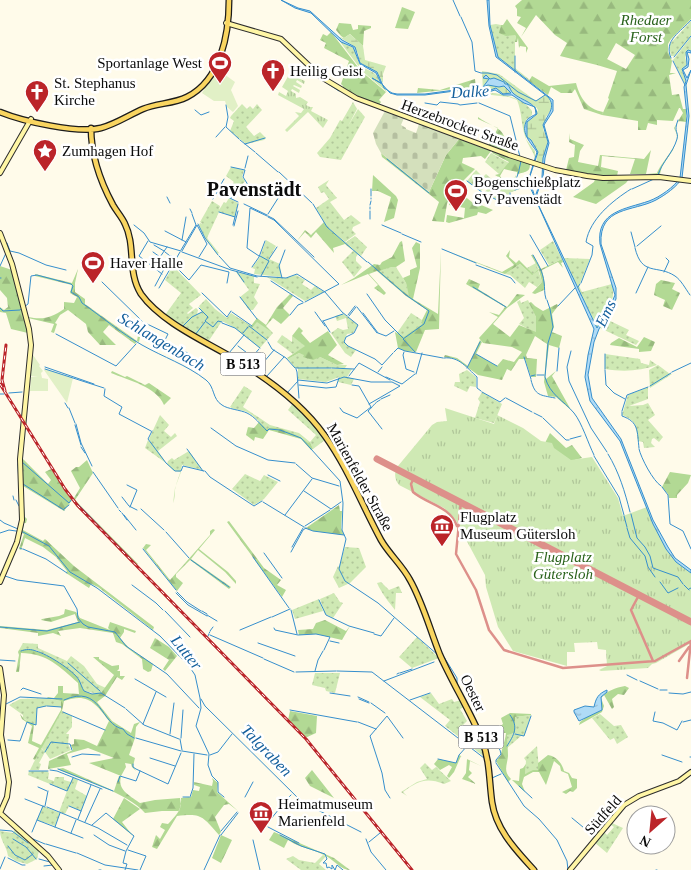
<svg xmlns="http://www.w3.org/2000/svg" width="691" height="870" font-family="'Times New Roman',serif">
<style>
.grass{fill:url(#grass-dots)}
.forest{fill:url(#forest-firs);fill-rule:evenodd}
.wetland{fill:url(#wetland-marsh)}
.cemetery{fill:url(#cemetery-stones)}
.park{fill:url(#park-tufts)}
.pitch{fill:#e1f0c6}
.water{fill:url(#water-ripples);stroke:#368fcd}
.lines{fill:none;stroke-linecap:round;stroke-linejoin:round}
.stream{stroke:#368fcd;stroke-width:1}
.taxiway{stroke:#dd908a;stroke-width:2.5}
.runway{stroke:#dd908a;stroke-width:7}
.secondary-casing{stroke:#2d2d2d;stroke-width:6}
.primary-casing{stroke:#1c1c1c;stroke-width:7}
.secondary{stroke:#fff6a5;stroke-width:4}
.primary{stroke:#f9d560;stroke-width:4.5}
.rail-casing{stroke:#bb2429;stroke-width:3}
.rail{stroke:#fff;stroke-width:1;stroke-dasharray:4;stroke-linecap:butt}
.labels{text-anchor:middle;stroke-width:5;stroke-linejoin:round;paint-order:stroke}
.shield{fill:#fff;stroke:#545454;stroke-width:1}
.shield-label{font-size:14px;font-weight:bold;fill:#0b0b0b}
.park-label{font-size:15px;font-style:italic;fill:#2a631c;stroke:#fff}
.poi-label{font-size:15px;fill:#0b0b0b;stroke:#fff;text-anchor:start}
.street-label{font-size:15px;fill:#0b0b0b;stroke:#fff}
.water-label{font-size:16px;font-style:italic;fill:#15609d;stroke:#fff}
.district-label{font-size:20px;font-weight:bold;fill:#0b0b0b;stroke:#fff}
</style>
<defs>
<pattern id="grass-dots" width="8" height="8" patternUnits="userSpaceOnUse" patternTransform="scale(1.25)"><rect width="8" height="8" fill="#cfe9b4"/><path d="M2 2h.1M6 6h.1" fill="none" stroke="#b0c699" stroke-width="1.8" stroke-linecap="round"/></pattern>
<pattern id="forest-firs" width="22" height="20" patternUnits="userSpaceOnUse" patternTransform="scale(1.25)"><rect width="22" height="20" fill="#b2d994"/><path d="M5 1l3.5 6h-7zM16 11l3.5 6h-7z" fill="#98b97e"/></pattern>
<pattern id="wetland-marsh" width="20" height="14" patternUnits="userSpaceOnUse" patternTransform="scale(1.25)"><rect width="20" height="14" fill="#cfe9b4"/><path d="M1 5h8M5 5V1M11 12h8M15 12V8" fill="none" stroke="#b0c699"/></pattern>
<pattern id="cemetery-stones" width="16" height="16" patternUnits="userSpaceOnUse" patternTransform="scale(1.25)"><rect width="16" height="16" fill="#d4e0bc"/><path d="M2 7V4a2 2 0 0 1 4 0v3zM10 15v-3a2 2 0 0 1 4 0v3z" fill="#b5bfa0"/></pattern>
<pattern id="park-tufts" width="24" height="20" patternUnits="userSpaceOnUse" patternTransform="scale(1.25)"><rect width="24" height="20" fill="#cfe9b4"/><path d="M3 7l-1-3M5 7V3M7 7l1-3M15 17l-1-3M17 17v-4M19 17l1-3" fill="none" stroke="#b0c699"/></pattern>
<pattern id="water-ripples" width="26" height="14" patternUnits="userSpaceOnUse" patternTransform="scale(1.25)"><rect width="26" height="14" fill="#afdbf6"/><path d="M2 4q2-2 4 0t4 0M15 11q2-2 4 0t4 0" fill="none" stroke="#95bbd2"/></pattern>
</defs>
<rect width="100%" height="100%" fill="#fffbea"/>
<path class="grass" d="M691,21V36L674,56H671L669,45Z
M496,24L501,25L500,33L515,35L516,37L515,43V68L530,80L529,81L498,57L490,25Z
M332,31L341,42L354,48C357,53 356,59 360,64C367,73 375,68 381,83L372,78L382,84L387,92L362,71Z
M691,37V51L688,50L685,57L687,65L682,71L686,81L685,84L673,60Z
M495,93C508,96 523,98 532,111V115L526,120V139L535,151V159C534,151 527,145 525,136C521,124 522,112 517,100L509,97L483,94Z
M353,102L357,109L348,126L358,109L365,117L341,160L320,157L317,153L330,138L340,120L342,121Z
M242,104L247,109L250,106L253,109L257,104L262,110L246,127L254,136L260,132L266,138L264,140L246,144L230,131L234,121L230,118L231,116Z
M491,153L509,163L499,174L485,162Z
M231,167L244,170L242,177L245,181L233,198L218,191L222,184L230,188L234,182L226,176Z
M476,170L483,177L486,174L494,181L491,184L496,187L502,178L512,182L516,175V179L519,178L520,183L513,186L514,189L527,184L528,186L509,193V206L484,193L489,187L486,185L481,191L467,181Z
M329,180L326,185L337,198L330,202L344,220L351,215L361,223L353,227L352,230L356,234L345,242L327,227L316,208L329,199L324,192L321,193L318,187Z
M229,198L238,203L235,217L219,212L207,238L219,253L217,254L205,238L199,225L200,223L203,224L200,222L212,201L220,206L219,210L224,202L226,203Z
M355,236L367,247L361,256L358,254L356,257V261L362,267L354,277L342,262L354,250L346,243Z
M266,240L276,246L269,259L280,264L281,277L254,274L255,269L252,268L260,257Z
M553,241L562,259L549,265L540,250Z
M564,258L590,259L579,286L582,292L612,284C617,301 605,314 597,328Z
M536,263L542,282L537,287L529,282L525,288L510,275L505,274L520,264L532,275L527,268Z
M173,266L201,295L189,304L193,308L187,313L188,314L196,308L198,310L197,314L202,312L199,306L206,299L215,309L227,318L231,313L252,328L257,321L273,333L260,348L235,328L222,321L208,342L165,315L181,293L165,280Z
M392,267H396L406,283L410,297L378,271Z
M236,272L254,276V283L260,284L254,297L258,303L253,310H249L240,297L249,290Z
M296,275L305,280L302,284L311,290L315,286L324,292L305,301L267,277L286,278Z
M520,300L521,303L528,300L536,317V333L519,324L524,318L517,302Z
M411,313L422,320V324L404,338L397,333Z
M344,314L358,325L353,333L347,334L344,341L348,346L356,350L351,357L345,353L331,333L338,328L343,330L348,329L346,318L337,321L335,316Z
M606,319L629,330L626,335L639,341L636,345L600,328Z
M282,335L292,342V336L306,346L293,354L277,342Z
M299,353L320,357L337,365H347L345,368H295L288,359Z
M605,354L640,359L641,363L649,365L650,360L657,365C641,371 623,372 605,369Z
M658,365L670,374H675H672L650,388L649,370Z
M298,368L352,369L347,377L354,379L351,385L338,382L339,377L326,382L298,379Z
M467,370L476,377V387L470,386L467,392L454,386L455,382H460L459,374Z
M244,386L252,391L243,407L270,425L299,433L310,442L316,435L288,410L293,403L307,417L325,440L313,449L310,442L308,444C301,436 277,424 267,430C261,424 256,418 249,413C243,409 236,411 230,407Z
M648,387V399L629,406L643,405L648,403L655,415L648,420L663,437L659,442L654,438L652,439L651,443L655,447L644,448L643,442L638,441C636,426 637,421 622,415L628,395Z
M482,392L502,404L494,423L475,418L480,402L478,399Z
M160,415L169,425L164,431L171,437L175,433L177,436L158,451L166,463L145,448L148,440L151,443L149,439Z
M189,451L202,470L182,465C181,473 176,482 175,490C175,495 175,498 173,503L175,488L181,472L174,471L167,464L168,461L172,458L174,460Z
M245,474L260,481L264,475L278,482L264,499L254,505L232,489Z
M345,547L359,548L366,567L350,583L339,588L333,577L338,566L339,567Z
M381,582L389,590L399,586L402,593H396L395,610C388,601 382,594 377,583Z
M334,593L340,602L343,603L333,618L325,614L320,599Z
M319,599L323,611L295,619L292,610Z
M417,637L439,658L412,668L399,657Z
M23,643L38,644V648L67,661L71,656L84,666L97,684L106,688L99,694L84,691L79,679L60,663L36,650H19Z
M315,673H340L335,693L326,691L325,688L312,685Z
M431,693L439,704L452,699L454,702L461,700L464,707L460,709L467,721L462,726L464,730L473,727L487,759L445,726L450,720L420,697Z
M46,698L61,701V707L47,706L37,708L36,725L30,723L23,718V715L9,705L20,699Z
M62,711L72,716V727L66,734H69L68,744L71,750L50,759L45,752L39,763L41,764L39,770H30L41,748L44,751L41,747Z
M600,714L614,726L621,725L628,737L617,744L614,738L610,740L592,718Z
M531,715L524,736H521L507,748V734H515V717Z
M537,746L539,770L525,774L526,761L524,758Z
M425,763L432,770L436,767L451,781L444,784C426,777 418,781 403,792L407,796L401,792L417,782L427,779L420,768Z
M29,771H47L49,773L48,779L54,781L55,777H64V780L71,782L73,777L78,780L75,789L87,796L81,811L69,806L65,814L59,812L67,791L28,775Z
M43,806L60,813L55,826L37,820Z
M612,823L623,828L607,853L594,842L603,831L607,835L614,827L611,825Z
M15,829L39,851L37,859L27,864L16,861L8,856C7,847 0,840 0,831L13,833Z
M323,855L326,856L319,864L326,870H301L286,859L293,856L299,860L315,863Z"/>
<path class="forest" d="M522,0H691V19L671,39L668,44V52L672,61L670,73H676L669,75L672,95L679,94L683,109H686V122L678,121L675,128L678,136L677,139L673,150L662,166L660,174H659L669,176L648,175L658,174L647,173H657C661,162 678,147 677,136C677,133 675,131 674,128L683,113L680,108H679L673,121L657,120V125L648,123L646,130H638V121L602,115L609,99L608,98L617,71L597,65L560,56L567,43L555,35L536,15L521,37L526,28L517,23L521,17L517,16V9L515,6ZM616,43L635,55L626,69L607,59Z
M402,7L415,12L408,29L395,28Z
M507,19L528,48L526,53V47L520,46L519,48L518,38L517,42H515L516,37L515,35L506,36L499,33L501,25H503Z
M339,23L351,24L353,30L358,29V25L371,26V28L364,31L363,46L350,34L344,38L341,36L336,30Z
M331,32L361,71L386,92L379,100L381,102L379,105L376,104L379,101L376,104L342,89L343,86L341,84L349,61L324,48L326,43L320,40L323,34L327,36Z
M532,76L549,86L576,83C580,98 587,109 603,112L602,115L584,109L575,89L572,93H561L551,87L548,95L529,81Z
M475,79L476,89L463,88L417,93L418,88L440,90Z
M478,117C498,131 504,124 508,153L488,146L498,128L478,119Z
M570,133V139L584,145L580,151L578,162L598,166L600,155L644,159L651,150L646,174H630L635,159L602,156L601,167L618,171L617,176L595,175L566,170L569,158L574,157L575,145L569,142Z
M459,139L491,151L485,159L481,156L463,158L462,163L475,169L451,193L447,204L444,222L432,221L439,202L429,194L430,192L429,194L386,160L382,157L381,153L429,192L446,155Z
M493,151L530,164C530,174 523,171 517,175V172L504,169L500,176L502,179L495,175L499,174L509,162L492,153Z
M373,175L396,196L398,200L394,218L384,222L391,197L378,191H372Z
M595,179H629L626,183L596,204L573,197L594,182Z
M457,190L473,203L474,202L493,210L486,214L478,212L477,215L449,223L446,222L447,215L464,218L465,208L449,205L451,198Z
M324,222L327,227L345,243L355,236L346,243L353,251L345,244L333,248L334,253L316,232L311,238L305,232L297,241L305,230L311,235Z
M402,241L405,261L396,267H392L379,271L409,296L406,283L403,278L410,275V270L417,267L412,248L416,242L420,244V268L413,299L438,314L441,250L439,329L425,330L416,352L405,351L398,348L395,332L404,337L422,324V320L427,310L406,296L377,271L369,274L386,293L384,295L374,288L378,285L368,274L341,285L354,278L374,264L380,265L382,262L392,257L400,242Z
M442,249L502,272L514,265L506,256L510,250L509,257L516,263L519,260L533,274L539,269L531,255H533L541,269L562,259L563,262L561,263L563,268L558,262L542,270L545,285L544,290L535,294L532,293L542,282L539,270L532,275L520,264L505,274L502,273Z
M0,266L12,270L28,333L11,329L6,313L0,312V307L4,310L8,307L7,298L0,290Z
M78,269L75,283V292L85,299V304L137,341L139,330L143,322L139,342L137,341L135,344L109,325L103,332L116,345H100L88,332L86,324L68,310L60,315L55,323L57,324L54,333L51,332L54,324L28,318V317C43,320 51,318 64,309V302L74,303L77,297L70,293L72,285L35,276V274L72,283Z
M469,279L480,284L478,289L507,307L517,294L525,295L507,308L493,324L510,337L519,325L536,332V317L529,303L531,302L535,306L543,311L557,304L558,306L552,314L554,327L552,332L562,336L559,348L549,345L545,377L546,379L556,371L552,376L571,410L556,397L548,396L544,382L547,344L535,336L526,355L527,358L537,359L536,377H531L525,359H519L511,371L507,369L502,380L478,375L456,359L444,357L445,355L457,358L468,366L480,340L482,342L476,354L497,366L503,359L514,362L522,352L512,347L483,343L479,338L498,317L489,312L499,315L505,307L466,284Z
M661,280L675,283L672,289L680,293L672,310L663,306L665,300L654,295L656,284Z
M290,294L293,296L283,308L290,315L281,324L273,318L266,326L273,333L257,322L252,328L232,314L251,326L257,318L266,325L277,307Z
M299,327L303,331L301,333L310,343L328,331L337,345L328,355L344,364L337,365L320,357L313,360L303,357L304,355L299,353L288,359L287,358L305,346L292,336Z
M644,337L655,342L651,351L639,352V349L610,345L611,343L619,338L637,347Z
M112,371L125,377L127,376L145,385L149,383L171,398L164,405C157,387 128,380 111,373Z
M259,422L267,429C277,424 300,436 308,443L310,442L313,449L311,450L301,439L269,430L263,439L255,437L254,441L246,435L248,427L230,424L254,428Z
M550,433L566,448L572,445L582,458L571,461L545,443Z
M21,457L48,484L51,480L45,472L51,469L72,500L64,511L23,486Z
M87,460L93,473L75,500L138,564L136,565L74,500V498L80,488L71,471L76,467H79Z
M670,472L691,475L688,483L677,495V498H669L668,494L662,487Z
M23,495L25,517L27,519L26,523H24L23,530L43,541L45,539L74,566L154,627L153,630L98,587L91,584L89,588L66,573L67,571L56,557L43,547L25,538L21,550L19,549L24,534L21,533L24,517Z
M339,505L340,511H342L341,528L344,535L313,531L306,528Z
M229,521L264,568L281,580L277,585L286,590L282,597L290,608L227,522Z
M213,529L215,530L199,549L228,572L236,581V584L225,572L198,550L191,559L231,587L229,589L190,560L176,574V577L183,583L177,591L143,548L146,544L151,545L146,550L170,580L210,535V531Z
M65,609L76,612L80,618L110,630L108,628L110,622L136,631L135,633L124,629V632L120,638L129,648L153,664L151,671L148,672L143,669L142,659L122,644L116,642L113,633L80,628L58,631L61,636L53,633L38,636V633L0,628V626L47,630L78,622L75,614L51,622L41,620L42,619L59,616L64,614Z
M325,620L346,631L350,626L342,640L316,634L299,635L298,630L313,629L316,623Z
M155,638L169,647L177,656L165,671L163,669L169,660L150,648Z
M28,649C42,651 71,667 79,680C81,683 82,687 84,691L92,694L101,693L114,675L93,657H99V659L112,666L119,665V669L117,671H120V676H116H125L122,680L117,677L105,696L97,702L112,721L131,733L134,724L140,722L136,727L135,738L129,755L135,758L133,766L136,771L132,767L131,764L125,763L126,767L121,776L89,763L114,758L88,748L67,754L71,765L48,769L49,761L73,750L71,745L74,744V739L84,740L97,746L109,721C96,704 88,692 64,701L62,711L35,760L33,759L39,748L28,743L32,726L22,719L20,714L25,720L34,724L32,741L41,745L61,710V701L47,698L48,697L54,698L58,693V686H63V693L79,694L78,683C60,667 47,653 21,653L19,672H16L19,655L18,652L19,650Z
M625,686L629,688L624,695L618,694L612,699L614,707L612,709L604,695L601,698L604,706L602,712L579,725L580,722L588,716L602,710L601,697C609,690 615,688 625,686Z
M290,711L317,716L316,733L305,738L288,720Z
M510,713L531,714V715L515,717V733L507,735C507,742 508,749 508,756C507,766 503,771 511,779L508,782L496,761L501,755C502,747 505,742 506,733H502L499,727L503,724L501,718Z
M459,755L481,766L470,761L469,770L472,773L468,777L476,784L462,779L466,773L467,759L461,756L454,772L449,778L447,776L452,767L449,765L440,770L434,764L438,759L456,763Z
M548,755C556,756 562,763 564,771L569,773L572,778L577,779V788L573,792L570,791L566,794L562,792L572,787L568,774L561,771L560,766L554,761L546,785L539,772H533L524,777L522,784L525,792L512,780L519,781L520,769L523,768L526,764L525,774L533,770H538V763Z
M63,768L114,791L119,776L121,777C117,790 131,796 140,803L155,800L180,798L181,805L179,811H162L145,813C128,793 83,780 57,769Z
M312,770L334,798L310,786L305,778Z
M212,778L218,783L217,792L238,811L229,804L224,805L215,817L221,832L219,835C202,816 202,813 177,816L157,849L152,847L156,835L160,839L165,830L160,827L162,823L168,824C175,816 182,811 181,798L191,797L193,790L199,791L200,787L194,785V782L212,786L213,781Z
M124,798L140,809L122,822L133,836L113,819Z
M274,832L334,858L350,870C341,870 334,860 326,856C314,849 300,848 288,840L284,848L269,840Z
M221,835L232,840L221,863L212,858Z"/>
<path class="wetland" d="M350,34L363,46L365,60L386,66L383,74V83L376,72L360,63L358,53L352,45L339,37L344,38Z
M482,71L499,74L536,101L545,95L551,99V110L546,117L543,129L548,141L543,164L536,162C540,149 532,144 526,135L527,122L535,116L538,110L536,107L512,93L504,95C491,86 496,92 483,92Z"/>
<path class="cemetery" d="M385,111L404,118L401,125L406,128V129L416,133L419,124L459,139L446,155L429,192L381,153L376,144L373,133Z"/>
<path class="park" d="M295,64L299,66L296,72L303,76L302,77L299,76L298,78L305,81L304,84L297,80L296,82L302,86L301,88L294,85L293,86L300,90L299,93L292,89L291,91L296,94V98L300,97L308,102L306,105L310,107H313L311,111L328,120L323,128L308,112L287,132L285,130L299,116L295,112L301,113L304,109L278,95L279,92L286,96L288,91L282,87Z
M445,408L494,424L497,415L523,428L541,441L552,443L554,448L571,460L592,457L618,498L623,516L647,507L653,522L672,556L691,571V643L656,663L652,664L648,668L601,671L599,670L607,666L606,650L598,649L597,642L574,643L575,652H567V666L513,651L498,627L486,587L485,575L463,534V530H459L460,526L452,516L444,508L399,485C394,479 394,472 398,466L432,425L437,422L447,421Z"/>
<path class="pitch" d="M217,69L235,82L231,90L238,106L233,112L227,107L225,101H214L202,93Z
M33,355L40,365L39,366L43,371L41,373L42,378L48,379V391H30L31,377H38L30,376Z
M45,369L73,378L67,403L44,370Z"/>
<path class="water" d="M281,0L298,8L310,11L342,40L355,47L360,63L377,72L384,88L392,93L397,94H425L462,89L485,92L496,88L503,94L511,93L504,86L499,87L488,85L483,87L489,79L483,78L486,75L490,79L494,78L504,82L505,84H507C511,88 510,91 514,94C521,100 537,103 537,114L527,122V137L531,140L538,152L529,179L535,197L542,177L543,158L548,142L543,125C547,115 557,107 548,97L496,57L489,26L487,0H489L490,25L498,57L553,100V111L544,125L549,143L545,158L543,177L537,194V202L597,328L612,302L615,295L600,244C596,211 626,209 649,201C660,197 674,187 680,178L687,116L684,87L686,81L682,69L687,65L686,52L688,50L691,51V53L687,52L689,59L688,67L683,70L687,78L691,70L686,85L689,116L682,178C677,187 665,195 656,200C633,212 599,206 601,244L616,288V299L599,329L594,342L588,375L592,398L621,439L653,520L668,547L675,558L691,570V573L676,562L666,549L653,524L620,441L590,401L585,377L588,355L594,329L530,187L529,178L537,152C531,143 521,134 526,122C527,118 533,116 536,114L535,107L524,103L512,95H503L495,90L485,93L462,90L425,95H397L390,93L382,84L372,78L381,83L376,73L360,64L353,47L341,42L311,13L295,8Z
M607,690V692L601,697L602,710L579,721L574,712V710L585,706L594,707C596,698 598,694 607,690Z"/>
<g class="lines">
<path class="stream" d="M453,0L460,16
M461,17L472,42L475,71L481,73H488L497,75L518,92L536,101L545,95
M515,56V72
M674,57L691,36
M671,58C663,40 681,32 691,20
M673,61L685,85
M327,83L339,91
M425,103L437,105L440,102L458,104L460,105L477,103
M479,103L510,116L516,140
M226,105L228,117L226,127L239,139
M195,110L201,115L209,112
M420,124L436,130
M216,137L225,127
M240,140L255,152
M516,141L520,157
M245,144L265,138
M256,153L278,172
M387,159L429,193
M231,167L245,170L243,177L254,194
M245,168L248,156
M519,170L521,161
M279,172L312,203
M658,175C662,162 673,153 677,139C679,131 673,133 678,120
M224,179L217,191L232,198L239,189
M467,181L483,193L509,206
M514,185L519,171
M632,189L654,179
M515,190L528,185
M510,193V206
M371,196V189
M167,197L170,203
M371,198V199
M213,199L217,192L238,202
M244,204L267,215
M313,204L327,227L367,262
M370,205L371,201
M190,209L192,213
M370,209V207
M219,212L235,217
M268,214L282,192
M268,216L274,219L314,257
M268,217L274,220L339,284L305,302
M370,219V211
M198,224L205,238L218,255
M134,225L144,233L150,242L181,251
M233,225L238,204
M382,225L401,233
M234,226L238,211
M165,231L186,242
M631,232L635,247
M402,234L421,242
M530,235L548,266
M182,240L186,217
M148,241L139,256L162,274
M7,243L10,251L19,253L46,265L66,270
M154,245L164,251
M637,246L661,226
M635,248C642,277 657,264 675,276C681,280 685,288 690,295
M442,249L476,263
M181,250L196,225L192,214
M182,251L197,225L207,244L199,257
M153,252L160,257
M165,252L174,259
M182,252L231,270L257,277
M10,253L13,261
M533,255C538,264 543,272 544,282C545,288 544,293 546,299
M219,256L230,268L257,276L286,278L297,274L325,292L342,312L347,316
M259,256L247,248L250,208L267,216
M260,256L269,261L261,276
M151,257L156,261
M269,259L277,247
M368,262L406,295L429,311L424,324L403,339L415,352
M174,265L189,280L201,265L229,272L227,283
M476,265L511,278L515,283
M0,266L6,253
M153,267L167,247
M252,267L259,257L265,241
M237,272L244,282
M664,272L669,261L666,258
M0,278H1
M282,278L279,266L285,250
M271,281L303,302
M102,282L142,321
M581,283L592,255L593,246L586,242C590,219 612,201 631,189
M155,286L171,256
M473,287L506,307
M578,287L580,284
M159,288L180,252
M202,293L227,317L231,311
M636,293L648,267
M367,294L385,320L403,338
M240,297L257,319
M547,300L550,309L553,327L548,343L545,377C550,395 563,400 574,413C582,423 588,443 594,455
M558,306L575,288
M357,307L377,333
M0,308L3,311L20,310L28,304L31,276L37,275L71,284L73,286L71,292L79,297L82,303C102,317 121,333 142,345C163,357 187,365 206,380C215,387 212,399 222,405C227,409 241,410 247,413C255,417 260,424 267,431L269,429L280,430L301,438L340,481L343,503L342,530L346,539L339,569L345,581L378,603L438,655
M199,308L208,317L205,321L213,327L218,321L222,322
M232,312L252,326
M315,312L325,326
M363,313L378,333L386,336L394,331
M290,315L298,305L303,303
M348,315L355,306
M349,316L356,307
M348,317L358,325L354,333L346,337L344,342L348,346L375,359L382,365L393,353
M323,321L343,314
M323,321L330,332
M145,323L168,334L165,340L191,355
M222,323L235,328L260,348
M249,326L267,340
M182,327L192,317L202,312
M243,333L248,327
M56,334L116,366L136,344
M195,335L205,322
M268,342L272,349L286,358L295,368H331
M238,346L251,356
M571,351L567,367L569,381L591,428L607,452
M394,352L398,348L405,351L443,358
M404,352L403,355L406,369L414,372
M229,353L244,335
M476,354L497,366
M605,354V369
M524,357L531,379
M444,358C459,356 467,368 477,377V388L481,391
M246,364L259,349
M45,367L94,384
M332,368L354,369
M467,368L480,342
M45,369L104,388
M296,369L297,372L299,398
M257,370L274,350
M605,370L606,385L614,393L625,399
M557,371L559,348
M378,372L382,367
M672,372L691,363
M416,374L422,353
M537,375H544
M267,376L284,357
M349,376L359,363L390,380
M531,376L535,375
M386,377L402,384L415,374
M298,380L327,383L344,377L371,382H392L400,386L369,404
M531,380C535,396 540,395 555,398
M299,385L326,388L336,387L339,378
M650,386L671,373
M105,389L104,396L122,407L119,414L151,431
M482,392L500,402L505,398
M9,393L22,392
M287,393L298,381
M0,394H4
M506,398L532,412
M381,399L390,395
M380,400C374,403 373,407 368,411L382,429
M65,403L68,408
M69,408L75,423
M340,408L343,412L357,418L371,407L359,386L352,385
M622,411L627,395L648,387
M622,412V416C639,422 637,431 639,448
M534,413L542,417
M543,418L566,440H569
M76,424L81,443L92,466
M75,425L81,445
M211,428L236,446L268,460L295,463
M152,431L148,439L166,463L175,471H181L183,466L204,471
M570,439L581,436
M81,447L85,453
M187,449L203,471
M639,449C641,458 653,481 661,486
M608,454C619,472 625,492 630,512
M594,456L619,497L624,515
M22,462L69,503L72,499
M18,464L19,485
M296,464L312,478L339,486
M205,471L210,477L254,506L262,501
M93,472L118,508
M268,475L280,481
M23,484L64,510
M127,485L137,490L130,507
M662,487L668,495L670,524L683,531L691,549
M304,491L331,509L341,502
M13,496L14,500
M122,497L129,506L137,510
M16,500L19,506
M74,500L136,564
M263,502L304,527
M64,509L69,505
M141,509L164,530
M119,510L121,512
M122,513L127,520
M631,514L637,538L645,547L650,556L653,568L678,577L683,584
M124,515L136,530
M285,515L312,479
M624,516L627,527
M0,520L4,523L18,529
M305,526L330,510
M305,528L313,531L344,535
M627,528L630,538L645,556L648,567L655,577
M166,532L189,558
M0,533L9,530L23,532L49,546L70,572L97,588L160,636L189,666L195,675L200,698L201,708L196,726L209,754L208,765L212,776L218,782V792L224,797
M292,547L303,528
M20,548L22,549
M23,549L46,559L67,573
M143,549L176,590
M291,552L303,530L306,528
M264,553L282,578
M253,557L289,608
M191,560L229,587
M5,576L17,580L64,586L77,609L78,618L83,624L88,627L115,632L126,646L167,674L199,708
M660,582L668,593L678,588
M132,585L156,603L163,610
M684,585L689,590
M689,589L691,588
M177,592L187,602L201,611
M176,593L188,605L207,616
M319,600L326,615L349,626L374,633
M291,610L297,634
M165,611L190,637
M202,611L207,614
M207,615L217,621
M272,617L290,609
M0,627L47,631L80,622
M274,628L275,630L298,635L316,634L330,637L324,650
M240,630L271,617
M210,631L213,627
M209,633L210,632
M374,634L381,636L394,618
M210,635L263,658
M207,638L209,634
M330,641L339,643
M258,643L295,656
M21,651C26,649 31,649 36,651C47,654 73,670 79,680C81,684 82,688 84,691L92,694L101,693
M442,656L444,657L457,678V684
M264,659L294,672
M0,660L15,661
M68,663L100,691
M315,671L318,660L323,651
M337,671L372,672L484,758
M296,672L336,671
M400,673L412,669
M397,674L399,673
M627,675L637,680
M135,679L166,697
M384,681L434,662
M640,681L658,689
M21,690L23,688L41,694
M660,690H667
M101,693L125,708
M330,693L350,696
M669,693L683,694L691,692
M358,697L369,702
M201,699L205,706L302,802L361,832
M359,699L369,703
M64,700C102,683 100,725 123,729L127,734L134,738
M410,700L430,693
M371,703L385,713
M6,704L20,697L62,699
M47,706L61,707
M126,709L144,725L179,739
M290,710L357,722
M63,712L105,730
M655,712L653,721L663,723L677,730L682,721
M358,722L376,729
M683,722L691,720
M143,724L156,692
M480,728L500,750L501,754L496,760V762
M466,730L473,741L468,746
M170,734L174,703
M515,734L524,736L531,716
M136,738L181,751
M181,738L183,710
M180,739L182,750
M8,740L20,741L27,722L36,725L37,708L46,706
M507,746C514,735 519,727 510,715
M182,751L207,755
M45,752L51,742L70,744L72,750
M210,755L218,752L232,734
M662,755L682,762
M72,757L82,754L100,755
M690,757H691
M150,758L175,766
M438,759L456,763L459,755L468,745
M496,763L524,806L539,819L557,840L567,861L568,870
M133,764V767L136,769L168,784L181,753
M58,769L113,791
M50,770L57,771L102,789
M29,771H48
M492,778L501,774
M118,782L120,776L136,781L140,771
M50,784L67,791L73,778
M519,786L532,798
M38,787L47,791
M183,797H189
M190,797L193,788L194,754
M245,797L253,782
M390,798L385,790L382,773L370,736L387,716L403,738
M25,799L45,807
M285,801L291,795
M43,806L37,820L83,838
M45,806L48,791
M69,806L81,811
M47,807L98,828L127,845
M251,815L265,825
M572,818L595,837
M78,819L91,785
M85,822L100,789
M92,825L106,813L134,836L126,851L123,863L127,864L125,870
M266,825L284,803
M55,827L60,813
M268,827L299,843
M0,830L12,831L28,843
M221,831L237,812
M32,832L37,820
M71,833L76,820
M94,835L109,845L125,851
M221,835L238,813
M280,835L301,846L325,854L327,859L323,863H326L327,868L329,867L332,869V865L335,870L337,865L343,870
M13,839L26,847L36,859
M33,839L45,844
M366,839L371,852L386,870
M253,840L260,870
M369,842L380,833
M46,844L76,853
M8,846L15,855L25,860L33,854
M128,850L146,856L140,870
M77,853L105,865L138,870
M8,858L22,865H25
M39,859L50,862
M44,866L53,865
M0,869L5,857
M99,870H101
M204,870L220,835
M656,870H657"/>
<path class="taxiway" d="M414,478L411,484L413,492C427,504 450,506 457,526
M461,502L456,554L476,590L489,630L504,650L563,668L655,661L691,641
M639,595L631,610L653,661
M679,661L689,647
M687,678L691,641"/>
<path class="runway" d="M377,459L691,622"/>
<g class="secondary-casing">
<path id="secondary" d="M226,23L281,39L321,77L356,98L509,155L555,170L587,176L603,178L659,177L691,181
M0,173L31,119
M0,233L12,264L29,329L31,345L20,459L22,520L17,542L0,582
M0,668L4,695L1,735L9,782L7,797L0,813
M0,813L48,856L59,870
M570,870L624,805L639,796L679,781L691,772"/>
</g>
<g class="primary-casing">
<path id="primary" d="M0,112C22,121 78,134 101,128C116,124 129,115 143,109C157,103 173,104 187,97C221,80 229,34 229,0
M91,128C91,155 100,181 113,205C117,212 122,217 125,224C136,246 127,272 141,294C161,322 204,341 233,358C267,378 302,403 325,436C348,468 362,505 381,540C389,554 402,565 410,580C423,603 430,630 440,655C453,684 470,711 482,740C490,761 489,780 492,802C496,830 516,850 534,870"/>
</g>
<use href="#secondary" class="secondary"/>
<use href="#primary" class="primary"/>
<g class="rail-casing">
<path id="rail" d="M0,384L65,489L78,506L306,739L412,870
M5,391L2,380L6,345"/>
</g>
<use href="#rail" class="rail"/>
</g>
<defs>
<g id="stadium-pin" transform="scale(1.25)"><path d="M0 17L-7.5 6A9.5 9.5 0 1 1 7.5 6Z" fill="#bb2429" stroke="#fff"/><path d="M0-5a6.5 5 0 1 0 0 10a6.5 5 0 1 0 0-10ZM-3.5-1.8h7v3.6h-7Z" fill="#fff"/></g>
<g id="church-pin" transform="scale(1.25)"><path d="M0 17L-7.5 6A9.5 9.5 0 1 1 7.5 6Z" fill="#bb2429" stroke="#fff"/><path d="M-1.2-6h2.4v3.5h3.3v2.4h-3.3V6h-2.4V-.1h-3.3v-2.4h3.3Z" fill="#fff"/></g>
<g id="sight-pin" transform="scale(1.25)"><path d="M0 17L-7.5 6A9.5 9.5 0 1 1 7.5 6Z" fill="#bb2429" stroke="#fff"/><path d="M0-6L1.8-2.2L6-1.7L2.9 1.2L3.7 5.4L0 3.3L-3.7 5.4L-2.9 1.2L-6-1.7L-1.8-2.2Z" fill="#fff"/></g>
<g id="museum-pin" transform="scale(1.25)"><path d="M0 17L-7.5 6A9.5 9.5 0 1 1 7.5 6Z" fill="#bb2429" stroke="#fff"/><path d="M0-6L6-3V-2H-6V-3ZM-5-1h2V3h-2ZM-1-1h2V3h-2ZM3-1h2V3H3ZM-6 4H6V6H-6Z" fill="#fff"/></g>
</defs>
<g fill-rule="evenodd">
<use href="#stadium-pin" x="220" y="63"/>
<use href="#church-pin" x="273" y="71"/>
<use href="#church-pin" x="37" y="92"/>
<use href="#sight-pin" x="45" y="151"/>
<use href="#stadium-pin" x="456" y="191"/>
<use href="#stadium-pin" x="93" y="263"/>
<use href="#museum-pin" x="442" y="526"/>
<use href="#museum-pin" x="261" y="813"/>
</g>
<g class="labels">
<g class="shield">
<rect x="220.5" y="352.5" width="45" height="23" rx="4"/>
<rect x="458.5" y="725.5" width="45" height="23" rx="4"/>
</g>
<g class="shield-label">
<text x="243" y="369">B 513</text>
<text x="481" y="742">B 513</text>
</g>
<g class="park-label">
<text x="646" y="25">Rhedaer<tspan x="646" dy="17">Forst</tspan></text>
<text x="563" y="562">Flugplatz<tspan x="563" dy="17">Gütersloh</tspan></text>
</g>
<g class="poi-label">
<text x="202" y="68" text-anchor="end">Sportanlage West</text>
<text x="290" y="76">Heilig Geist</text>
<text x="54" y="88">St. Stephanus<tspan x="54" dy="17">Kirche</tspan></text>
<text x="62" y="156">Zumhagen Hof</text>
<text x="474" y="187">Bogenschießplatz<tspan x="474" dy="17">SV Pavenstädt</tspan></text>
<text x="110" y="268">Haver Halle</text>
<text x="460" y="522">Flugplatz<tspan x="460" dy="17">Museum Gütersloh</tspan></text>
<text x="278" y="809">Heimatmuseum<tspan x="278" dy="17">Marienfeld</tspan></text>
</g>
<g class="street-label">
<text transform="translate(460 125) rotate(20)" y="5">Herzebrocker Straße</text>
<text transform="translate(360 477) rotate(61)" y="5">Marienfelder Straße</text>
<text transform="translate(473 693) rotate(64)" y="5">Oester</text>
<text transform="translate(603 815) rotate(-48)" y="5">Südfeld</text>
</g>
<g class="water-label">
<text transform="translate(470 91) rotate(-3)" y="6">Dalke</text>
<text transform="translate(605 313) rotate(-65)" y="6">Ems</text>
<text transform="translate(162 341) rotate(31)" y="6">Schlangenbach</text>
<text transform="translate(187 652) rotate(51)" y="6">Lutter</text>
<text transform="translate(267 750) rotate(46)" y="6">Talgraben</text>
</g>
<g class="district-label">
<text x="254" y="196">Pavenstädt</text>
</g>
</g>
<g transform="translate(651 830) rotate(207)"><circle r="24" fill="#ffffff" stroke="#9d9d9d"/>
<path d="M0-4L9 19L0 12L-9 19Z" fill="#bb2429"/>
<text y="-8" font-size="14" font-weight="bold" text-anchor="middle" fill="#0b0b0b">N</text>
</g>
</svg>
